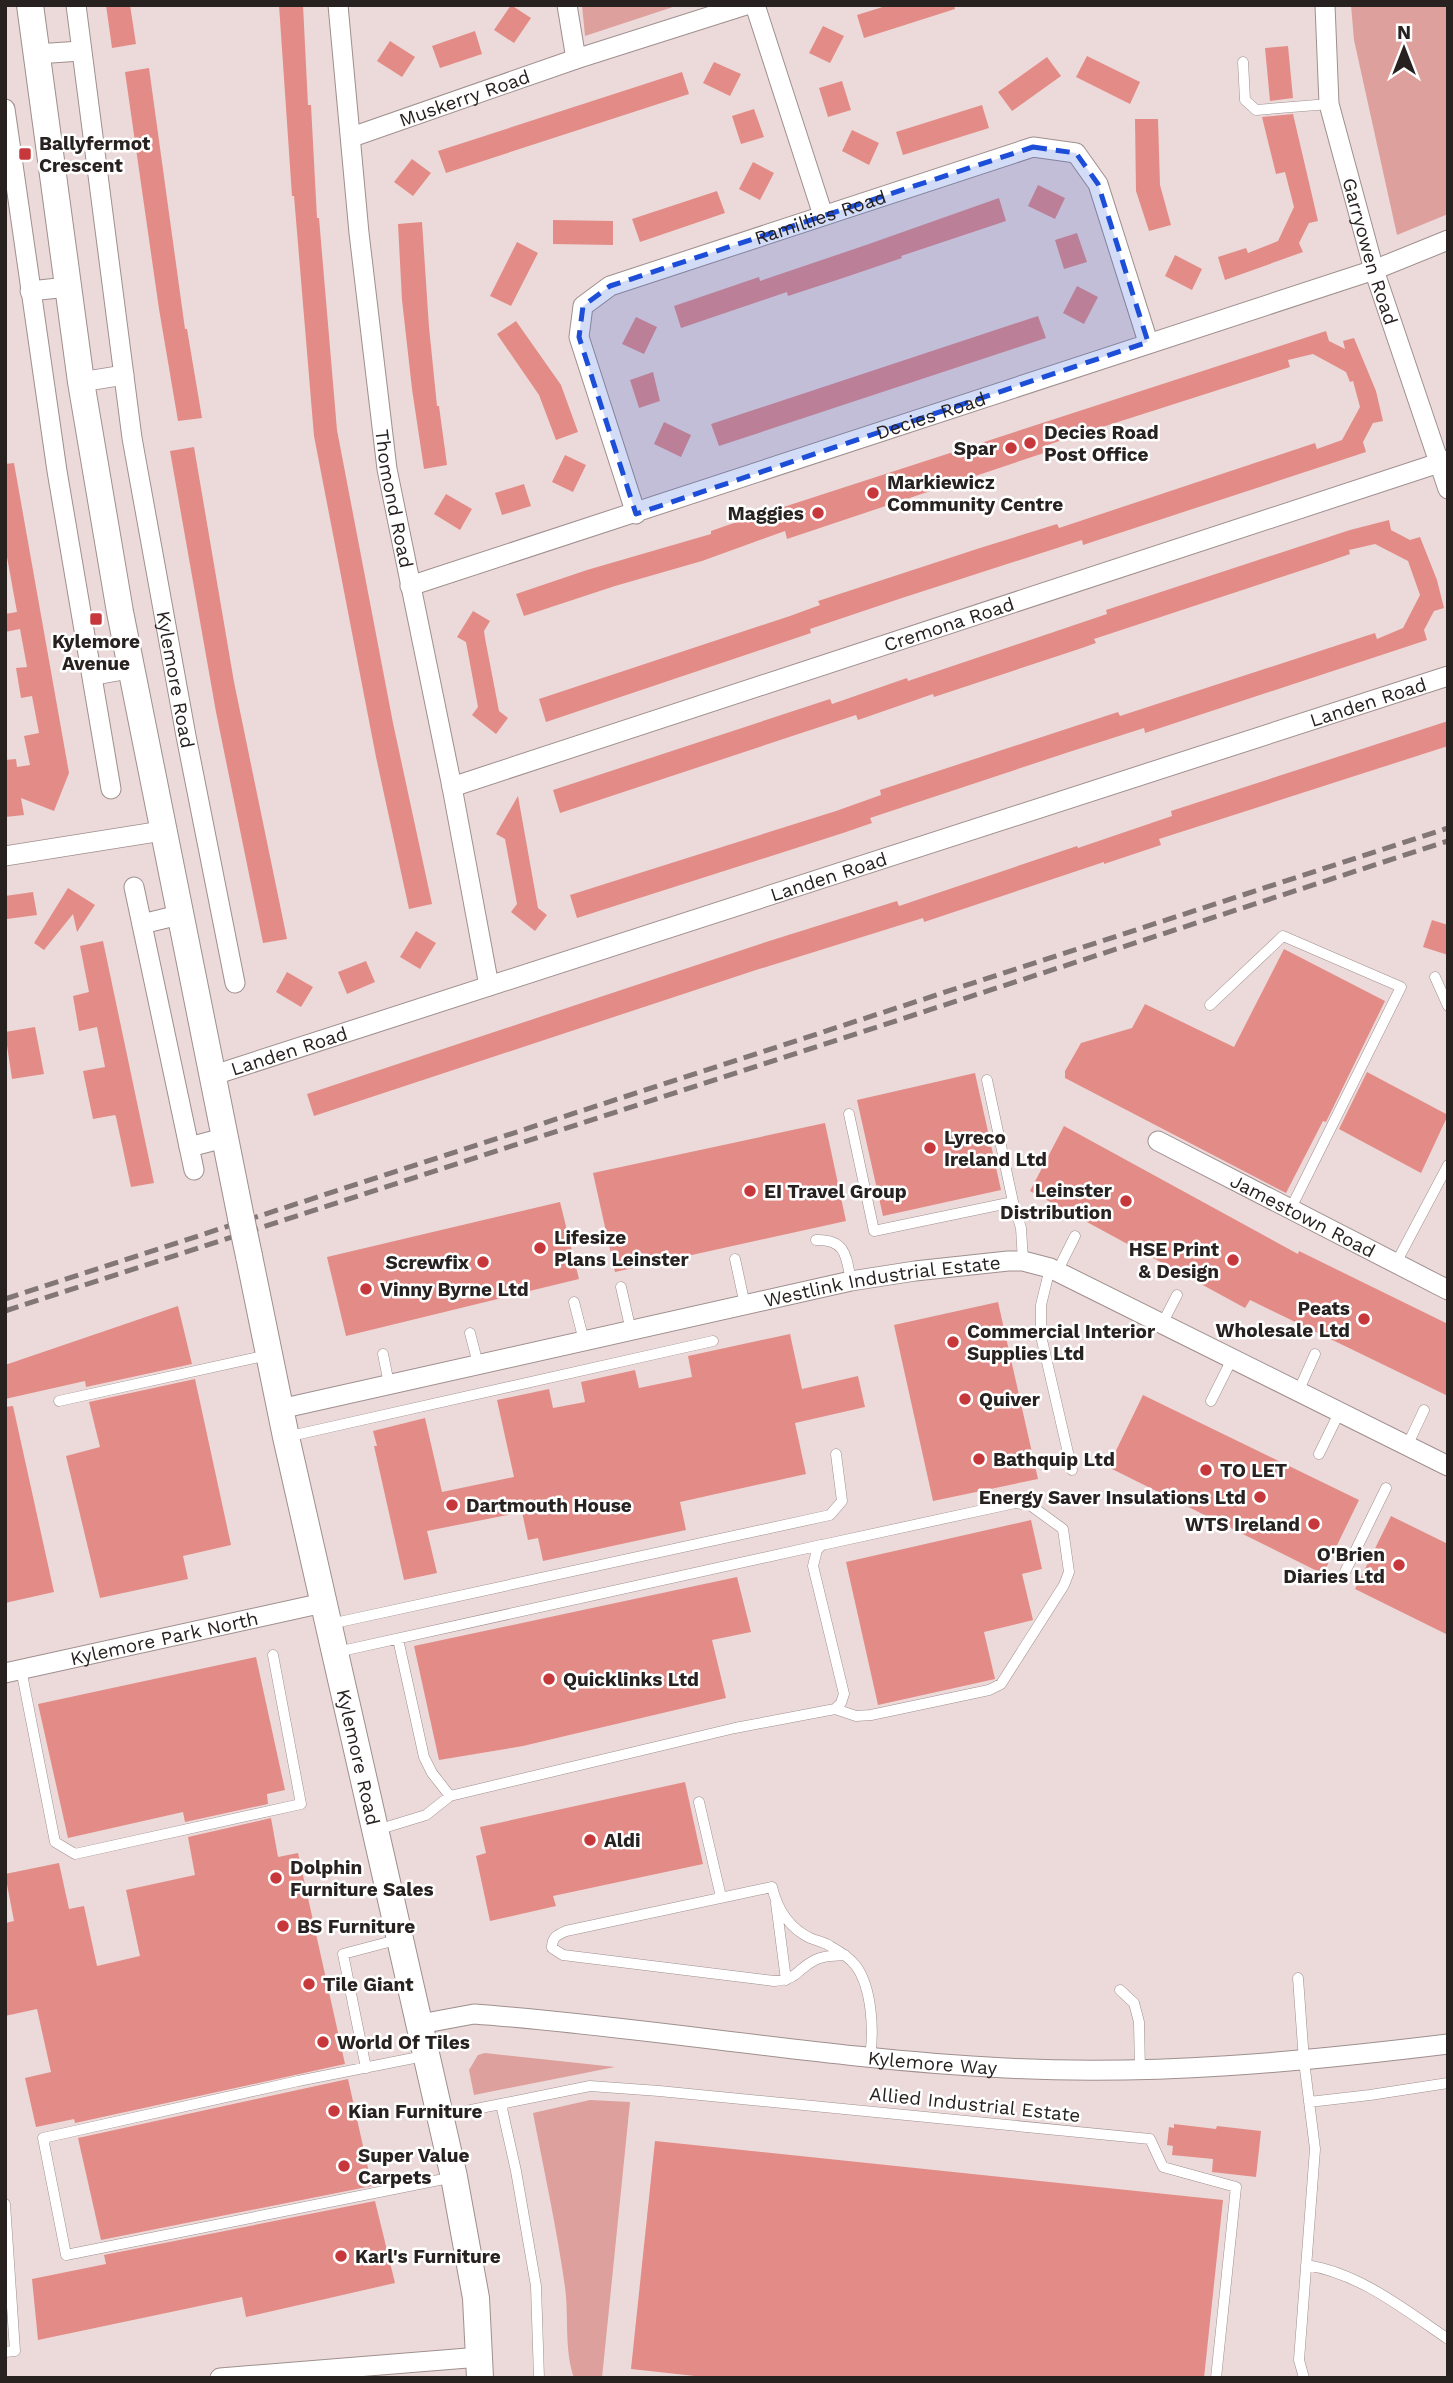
<svg xmlns="http://www.w3.org/2000/svg" width="1453" height="2383" font-family="'Work Sans',sans-serif">
<style>
.green{fill:#dda09c}
.building{fill:#e38c87}
.lines{fill:none;stroke-linecap:round;stroke-linejoin:round}
.service-casing{stroke:#9f8f8e;stroke-width:11}
.pedestrian-casing{stroke:#9f8f8e;stroke-width:16}
.minor-casing{stroke:#9f8f8e;stroke-width:21}
.secondary-casing{stroke:#9f8f8e;stroke-width:28}
.service{stroke:#fff;stroke-width:10}
.pedestrian{stroke:#fff;stroke-width:14}
.minor{stroke:#fff;stroke-width:19}
.secondary{stroke:#fff;stroke-width:26}
.rail{stroke:#827776;stroke-width:5;stroke-dasharray:14 7;stroke-linecap:butt}
.secondary-bridge-casing{stroke:#9f8f8e;stroke-width:28;stroke-linecap:butt}
.secondary-bridge{stroke:#fff;stroke-width:26}
.marked{fill:#1d4ed8;fill-opacity:0.2;stroke:#1d4ed8;stroke-width:5;stroke-dasharray:14 9;stroke-linejoin:round}
.poi-dot{fill:#c7383d;stroke:#fff;stroke-width:2.5}
.labels{text-anchor:middle;stroke-width:5;stroke-linejoin:round;paint-order:stroke}
.street-label{font-size:19px;fill:#272120;stroke:#fff}
.poi-label{font-size:19px;font-weight:bold;fill:#272120;stroke:#fff;text-anchor:start}
</style>
<rect width="100%" height="100%" fill="#ebdad9"/>
<path class="green" d="M582,5H679L585,36Z
M1351,5H1448V214L1397,235L1354,40Z
M485,2053L615,2067L474,2095L469,2070L478,2055Z
M590,2100L630,2102L602,2378H574C564,2349 569,2317 565,2287C557,2229 544,2171 533,2113Z"/>
<path class="building" d="M106,5H130L136,44L112,48Z
M279,5H303L308,105H311L317,218H319L337,430L393,723L432,904L409,909L376,757L314,436L294,196H292Z
M511,5L531,18L514,43L494,30Z
M889,5H954L955,9L864,38L857,15Z
M823,26L844,36L830,63L809,53Z
M475,31L482,54L440,68L432,46Z
M390,41L415,57L402,77L377,61Z
M1288,46L1293,98L1270,101L1265,48Z
M1087,56L1140,82L1130,104L1076,77Z
M1047,57L1061,76L1012,111L998,92Z
M714,62L741,74L730,96L703,83Z
M149,68L185,329H187L202,418L178,421L159,309L125,72Z
M682,72L689,94L446,173L438,151Z
M842,81L851,110L828,117L819,88Z
M982,105L989,128L903,155L896,132Z
M754,109L764,137L741,144L732,116Z
M1293,114L1318,221L1309,223L1299,243L1303,252L1225,280L1218,257L1246,248L1248,253L1278,241L1294,207L1285,172L1276,174L1262,117Z
M1135,119H1158L1160,185L1171,225L1149,231L1136,191Z
M852,130L879,143L869,165L842,151Z
M412,159L431,173L413,196L394,182Z
M753,162L774,173L760,200L739,189Z
M1038,185L1065,198L1055,219L1028,206Z
M717,191L725,213L640,242L632,219Z
M999,198L1006,221L901,256L902,258L843,278L788,296L787,292L681,328L674,306L759,277L760,281L866,245Z
M553,220L613,221V245L553,244Z
M422,222L429,327L437,406H439L447,465L424,469L412,389L402,300L398,224Z
M1077,233L1087,262L1064,269L1055,240Z
M517,242L538,253L511,306L490,296Z
M1175,255L1202,269L1192,290L1165,276Z
M1077,286L1098,297L1084,324L1063,313Z
M1038,316L1046,338L719,446L711,424Z
M636,317L657,327L644,354L622,344Z
M516,321L561,385L578,432L556,440L539,395L497,334Z
M1326,331L1329,341L1345,349L1343,341L1354,338L1376,391L1383,421L1373,423L1363,442L1366,452L1083,545L1082,540L902,598L810,629L811,633L546,722L539,699L790,616L820,605L818,601L980,548L1057,524L1059,528L1315,443L1317,449L1342,440L1360,407L1353,381L1350,382L1346,372L1313,354L1288,360L1290,367L1068,438L1042,447L1044,453L787,539L785,531L702,561L615,586L524,616L516,594L587,570L711,534V531L728,525Z
M653,372L660,401L639,408L630,380Z
M664,422L691,435L681,457L654,444Z
M194,447L234,682L287,939L263,943L216,712L170,451Z
M565,455L586,465L573,492L552,482Z
M14,463L69,773L54,811L21,798L24,815L5,817V760L16,759L17,767L30,765L24,736L39,733L32,696L21,698L16,668L27,667L20,629L5,632V614L17,612L5,546V464Z
M524,484L531,506L502,515L495,493Z
M446,494L472,509L460,530L434,514Z
M1389,520L1391,530L1410,540L1420,537L1437,580L1444,608L1434,611L1424,630L1427,640L1145,733L1144,728L1069,752L870,818L872,823L843,833L577,918L570,895L836,811L881,795L880,790L1118,712L1120,716L1375,633L1377,639L1403,628L1420,595L1408,561L1375,544L1349,550L1350,554L1321,564L1094,639L1096,643L1079,649L934,697L933,694L858,720L856,715L560,813L553,790L830,699L832,704L907,678L908,681L1107,614L1106,610L1350,530Z
M473,611L490,621L484,631L485,638L499,711L508,718L496,734L472,715L478,707L466,642L457,637Z
M1448,721V746L1159,839L1161,845L1104,864V862L924,922L923,918L756,970L314,1116L307,1094L766,942L897,901L899,906L1077,846L1078,848L1172,816L1171,811Z
M518,796L538,908L547,915L535,931L511,912L517,904L505,839L496,834Z
M68,888L95,905L77,932L73,914L44,950L34,943Z
M33,892L37,915L7,919L5,896Z
M1432,920L1448,925V955L1423,947Z
M416,931L436,943L420,969L400,957Z
M103,941L154,1183L131,1187L116,1117L115,1115L93,1119L83,1071L105,1067L97,1027L79,1031L73,996L89,992L80,946Z
M1284,949L1385,1001L1326,1122L1323,1121L1286,1193L1065,1078V1071L1081,1043L1132,1028L1145,1004L1234,1047Z
M366,961L375,982L347,994L338,972Z
M287,972L313,987L301,1007L276,992Z
M35,1027L44,1074L12,1079L5,1032Z
M1367,1072L1448,1115L1421,1173L1339,1129Z
M975,1073L1001,1190L883,1216L857,1100Z
M825,1123L846,1221L615,1272L593,1173Z
M1064,1126L1298,1254L1299,1251L1448,1324V1396L1250,1300L1245,1308L1030,1191Z
M560,1202L579,1279L346,1336L327,1257Z
M998,1302L1038,1479L933,1501L894,1325Z
M178,1306L192,1364L86,1387L85,1381L5,1399V1365Z
M790,1334L802,1389L858,1376L865,1407L795,1423L806,1474L680,1502L686,1530L543,1561L538,1538L528,1540L522,1512L427,1531L437,1573L404,1580L374,1446H377L373,1431L425,1418L442,1492L514,1477L497,1400L549,1389L553,1408L585,1402L581,1382L635,1370L639,1388L692,1377L688,1356Z
M195,1379L231,1545L183,1556L188,1579L100,1598L66,1456L100,1447L89,1402Z
M1143,1395L1359,1500L1323,1574L1108,1467Z
M13,1406L54,1592L5,1603V1407Z
M1391,1516L1448,1544V1635L1355,1589Z
M1031,1520L1042,1569L1022,1574L1033,1620L984,1632L995,1679L878,1705L846,1562Z
M737,1577L751,1632L712,1640L726,1698L523,1746L439,1760L414,1646Z
M256,1657L285,1790L267,1794L268,1804L185,1822L183,1812L68,1838L38,1704Z
M685,1782L703,1864L553,1896L556,1906L490,1921L476,1856L486,1853L480,1827Z
M271,1818L278,1857L298,1853L345,2064L75,2123L74,2119L36,2127L25,2078L51,2072L37,2009L5,2016V1923L14,1921L5,1874L59,1863L69,1909L84,1906L97,1966L140,1956L126,1890L195,1875L188,1837Z
M348,2079L372,2186L101,2240L78,2138Z
M1174,2124L1216,2129L1217,2126L1261,2131L1256,2177L1212,2172L1213,2159L1172,2155L1173,2146L1167,2145L1169,2127L1174,2128Z
M655,2141L1223,2200L1204,2378H713L631,2369Z
M375,2201L395,2283L246,2317L242,2297L38,2340L32,2279L106,2264L104,2255Z"/>
<g class="lines">
<g class="service-casing">
<path id="service" d="M1243,62L1245,100L1256,110L1329,104
M1435,977L1448,1006
M1210,1005L1283,936L1401,987L1290,1210
M849,1114L874,1231L1013,1202L987,1080
M1013,1202L1021,1228L1023,1261
M816,1240C846,1239 846,1256 851,1281
M735,1259L745,1305
M1396,1263L1448,1165
M1050,1268L1041,1305V1336L1072,1470
M1057,1272L1075,1236
M621,1287L631,1331
M574,1302L584,1341
M1162,1324L1177,1295
M470,1333L478,1364
M383,1354L389,1384
M1298,1392L1315,1354
M59,1401L268,1355
M1211,1401L1232,1359
M286,1437L713,1341
M1407,1446L1424,1410
M1319,1454L1339,1413
M1345,1572L1386,1488
M330,1624L830,1515L842,1501L836,1454
M398,1639L424,1757L432,1773L450,1796
M337,1652L821,1545
M21,1669L55,1842L75,1854L301,1804L273,1655
M699,1802L721,1897
M377,1830L426,1815L450,1796L735,1728L835,1709L841,1703L844,1694L813,1566L817,1550L822,1545L1015,1503L1030,1505L1063,1529L1069,1572L1064,1585L1001,1684L989,1690L871,1715L856,1716L835,1709
M776,1903L786,1980
M845,1955C835,1956 824,1955 815,1960C796,1969 800,1979 774,1981L563,1955L552,1948C552,1937 557,1935 566,1931L772,1887C777,1908 789,1928 810,1938C817,1941 824,1942 830,1946C839,1951 850,1958 856,1966C872,1988 874,2031 870,2057
M1298,1978L1304,2061L1315,2149L1299,2360L1304,2378
M1120,1990L1134,2003L1139,2022L1140,2070
M424,2056L298,2081L43,2138L66,2255L454,2177
M366,2068L343,1954L400,1939
M1309,2102L1370,2095L1448,2083
M501,2104L516,2171L536,2286L539,2378
M441,2116L590,2086L659,2091L1150,2139L1163,2167L1236,2187L1216,2378
M5,2204L15,2351L5,2352
M1306,2265C1359,2273 1404,2309 1448,2339"/>
</g>
<g class="pedestrian-casing">
<path id="pedestrian" d="M92,678L131,671"/>
</g>
<g class="minor-casing">
<g id="minor">
<path id="s1" d="M76,5L132,438L186,736L235,983"/>
<path id="s2" d="M338,5L359,233L387,469L452,787L489,986"/>
<path d="M567,5L576,59"/>
<path d="M755,5L823,215"/>
<path id="s3" d="M1325,5L1329,104L1374,270L1448,489"/>
<path d="M36,54L81,51"/>
<path d="M5,109L57,471L111,789"/>
<path id="s4" d="M352,137L576,59L746,5"/>
<path d="M30,291L68,287"/>
<path d="M81,382L124,375"/>
<path id="s5" d="M636,514L579,337L583,306L610,286L1033,147L1076,153L1098,184L1148,342"/>
<path id="s6" d="M410,586L1374,270L1448,240"/>
<path id="s7" d="M452,787L1448,460"/>
<path d="M5,856L162,831"/>
<path d="M134,887L194,1170"/>
<path d="M142,924L179,915"/>
<path id="s8" d="M211,1076L1448,676"/>
<path id="s9" d="M1158,1141L1448,1290"/>
<path d="M189,1147L224,1138"/>
<path id="s10" d="M280,1409L851,1281L915,1271L1008,1261H1023L1050,1268L1448,1466"/>
<path id="s11" d="M5,1673L323,1603"/>
<path id="s12" d="M420,2024L474,2014C651,2027 827,2059 1005,2068C1153,2076 1301,2062 1448,2044"/>
<path d="M220,2378L480,2357"/>
</g>
</g>
<g class="secondary-casing">
<g id="secondary">
<path d="M30,5L81,382L120,612L241,1218"/>
<path id="s13" d="M249,1256L286,1437L454,2177L476,2298L480,2378"/>
</g>
</g>
<use href="#service" class="service"/>
<use href="#pedestrian" class="pedestrian"/>
<use href="#minor" class="minor"/>
<use href="#secondary" class="secondary"/>
<path class="rail" d="M5,1299L1448,828
M5,1311L1448,841"/>
<g class="secondary-bridge-casing">
<path id="secondary-bridge" d="M241,1218L249,1256"/>
</g>
<use href="#secondary-bridge" class="secondary-bridge"/>
</g>
<path class="marked" d="M1033,147L1076,153L1098,184L1148,342L636,514L579,337L583,306L610,286Z"/>
<g class="poi-dot">
<rect x="18" y="147" width="14" height="14" rx="3.5"/>
<circle cx="1030" cy="443" r="7"/>
<circle cx="1011" cy="448" r="7"/>
<circle cx="873" cy="493" r="7"/>
<circle cx="818" cy="513" r="7"/>
<rect x="89" y="612" width="14" height="14" rx="3.5"/>
<circle cx="930" cy="1148" r="7"/>
<circle cx="750" cy="1191" r="7"/>
<circle cx="1126" cy="1201" r="7"/>
<circle cx="540" cy="1248" r="7"/>
<circle cx="1233" cy="1260" r="7"/>
<circle cx="483" cy="1262" r="7"/>
<circle cx="366" cy="1289" r="7"/>
<circle cx="1364" cy="1319" r="7"/>
<circle cx="953" cy="1342" r="7"/>
<circle cx="965" cy="1399" r="7"/>
<circle cx="979" cy="1459" r="7"/>
<circle cx="1206" cy="1470" r="7"/>
<circle cx="1260" cy="1497" r="7"/>
<circle cx="452" cy="1505" r="7"/>
<circle cx="1314" cy="1524" r="7"/>
<circle cx="1399" cy="1565" r="7"/>
<circle cx="549" cy="1679" r="7"/>
<circle cx="590" cy="1840" r="7"/>
<circle cx="276" cy="1878" r="7"/>
<circle cx="283" cy="1926" r="7"/>
<circle cx="309" cy="1984" r="7"/>
<circle cx="323" cy="2042" r="7"/>
<circle cx="334" cy="2111" r="7"/>
<circle cx="344" cy="2166" r="7"/>
<circle cx="341" cy="2256" r="7"/>
</g>
<g class="labels">
<g class="street-label">
<text dy="7" stroke="none"><textPath href="#s4" startOffset="119">Muskerry Road</textPath></text>
<text dy="7" stroke="none"><textPath href="#s5" startOffset="472">Ramillies Road</textPath></text>
<text dy="7" stroke="none"><textPath href="#s3" startOffset="252">Garryowen Road</textPath></text>
<text dy="7" stroke="none"><textPath href="#s6" startOffset="548">Decies Road</textPath></text>
<text dy="7" stroke="none"><textPath href="#s2" startOffset="497">Thomond Road</textPath></text>
<text dy="7" stroke="none"><textPath href="#s7" startOffset="523">Cremona Road</textPath></text>
<text dy="7" stroke="none"><textPath href="#s1" startOffset="682">Kylemore Road</textPath></text>
<text dy="7" stroke="none"><textPath href="#s8" startOffset="1216">Landen Road</textPath></text>
<text dy="7" stroke="none"><textPath href="#s8" startOffset="649">Landen Road</textPath></text>
<text dy="7" stroke="none"><textPath href="#s8" startOffset="82">Landen Road</textPath></text>
<text dy="7" stroke="none"><textPath href="#s9" startOffset="163">Jamestown Road</textPath></text>
<text dy="7" stroke="none"><textPath href="#s10" startOffset="616">Westlink Industrial Estate</textPath></text>
<text dy="7" stroke="none"><textPath href="#s11" startOffset="163">Kylemore Park North</textPath></text>
<text dy="7" stroke="none"><textPath href="#s13" startOffset="513">Kylemore Road</textPath></text>
<text dy="7" stroke="none"><textPath href="#s12" startOffset="516">Kylemore Way</textPath></text>
<text transform="translate(975 2104) rotate(6)" y="7">Allied Industrial Estate</text>
</g>
<g class="poi-label">
<text x="39" y="150">Ballyfermot<tspan x="39" dy="22">Crescent</tspan></text>
<text x="1044" y="439">Decies Road<tspan x="1044" dy="22">Post Office</tspan></text>
<text x="997" y="455" text-anchor="end">Spar</text>
<text x="887" y="489">Markiewicz<tspan x="887" dy="22">Community Centre</tspan></text>
<text x="804" y="520" text-anchor="end">Maggies</text>
<text x="96" y="648" text-anchor="middle">Kylemore<tspan x="96" dy="22">Avenue</tspan></text>
<text x="944" y="1144">Lyreco<tspan x="944" dy="22">Ireland Ltd</tspan></text>
<text x="1112" y="1197" text-anchor="end">Leinster<tspan x="1112" dy="22">Distribution</tspan></text>
<text x="764" y="1198">EI Travel Group</text>
<text x="554" y="1244">Lifesize<tspan x="554" dy="22">Plans Leinster</tspan></text>
<text x="1219" y="1256" text-anchor="end">HSE Print<tspan x="1219" dy="22">&amp; Design</tspan></text>
<text x="469" y="1269" text-anchor="end">Screwfix</text>
<text x="380" y="1296">Vinny Byrne Ltd</text>
<text x="1350" y="1315" text-anchor="end">Peats<tspan x="1350" dy="22">Wholesale Ltd</tspan></text>
<text x="967" y="1338">Commercial Interior<tspan x="967" dy="22">Supplies Ltd</tspan></text>
<text x="979" y="1406">Quiver</text>
<text x="993" y="1466">Bathquip Ltd</text>
<text x="1220" y="1477">TO LET</text>
<text x="1246" y="1504" text-anchor="end">Energy Saver Insulations Ltd</text>
<text x="466" y="1512">Dartmouth House</text>
<text x="1300" y="1531" text-anchor="end">WTS Ireland</text>
<text x="1385" y="1561" text-anchor="end">O'Brien<tspan x="1385" dy="22">Diaries Ltd</tspan></text>
<text x="563" y="1686">Quicklinks Ltd</text>
<text x="604" y="1847">Aldi</text>
<text x="290" y="1874">Dolphin<tspan x="290" dy="22">Furniture Sales</tspan></text>
<text x="297" y="1933">BS Furniture</text>
<text x="323" y="1991">Tile Giant</text>
<text x="337" y="2049">World Of Tiles</text>
<text x="348" y="2118">Kian Furniture</text>
<text x="358" y="2162">Super Value<tspan x="358" dy="22">Carpets</tspan></text>
<text x="355" y="2263">Karl's Furniture</text>
</g>
</g>
<rect width="1453" height="2383" fill="none" stroke="#272120" stroke-width="14"/>
<g transform="translate(1404 49)" stroke="#ffffff" stroke-width="5" paint-order="stroke">
<path d="M0-5L12 26L0 18L-12 26Z" fill="#272120"/>
<text y="-10" font-size="19" font-weight="bold" text-anchor="middle" fill="#272120">N</text>
</g>
</svg>
